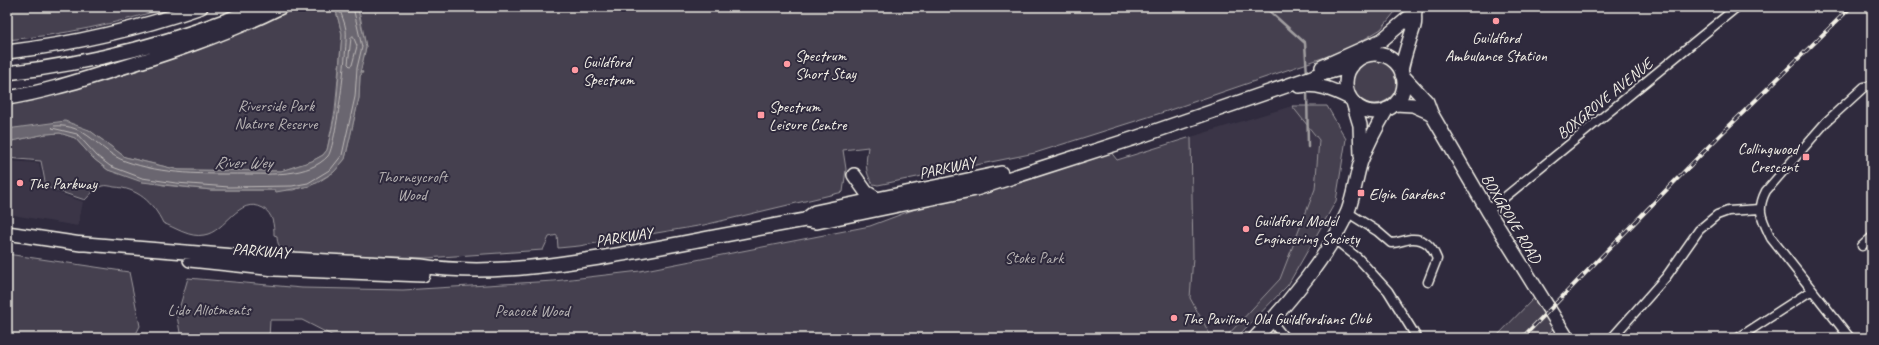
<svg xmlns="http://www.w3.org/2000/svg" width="1879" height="345" font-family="Caveat,sans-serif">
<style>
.built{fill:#3b3647}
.green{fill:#454050;stroke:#9c989c}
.water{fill:#6a6670;stroke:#a19ea0}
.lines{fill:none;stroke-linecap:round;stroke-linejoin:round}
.shore{stroke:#bdb9b8;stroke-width:1}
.stream{stroke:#a19ea0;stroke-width:2.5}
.minor-casing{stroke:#f4f1e8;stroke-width:11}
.primary-casing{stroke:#f4f1e8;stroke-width:16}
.trunk-casing{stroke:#f4f1e8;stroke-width:16}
.minor{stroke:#2f2a3d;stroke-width:8}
.primary{stroke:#2f2a3d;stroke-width:13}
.trunk{stroke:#2f2a3d;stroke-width:13}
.rail-casing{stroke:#f4f1e8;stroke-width:4}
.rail{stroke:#2f2a3d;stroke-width:2.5;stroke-dasharray:8;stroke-linecap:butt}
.poi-dot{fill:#ff9aa2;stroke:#2f2a3d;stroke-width:1.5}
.labels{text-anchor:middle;stroke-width:4;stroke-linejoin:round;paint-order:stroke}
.poi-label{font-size:16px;fill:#f4f1e8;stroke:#2f2a3d;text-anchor:start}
.street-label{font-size:16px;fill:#f4f1e8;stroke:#2f2a3d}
.park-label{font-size:16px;fill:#b7b3b3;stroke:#2f2a3d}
.water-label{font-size:17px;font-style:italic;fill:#b6b2b2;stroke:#2f2a3d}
</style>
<rect width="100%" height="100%" fill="#2f2a3d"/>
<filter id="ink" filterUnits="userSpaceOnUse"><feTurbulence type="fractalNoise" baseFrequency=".025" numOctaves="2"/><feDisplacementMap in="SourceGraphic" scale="8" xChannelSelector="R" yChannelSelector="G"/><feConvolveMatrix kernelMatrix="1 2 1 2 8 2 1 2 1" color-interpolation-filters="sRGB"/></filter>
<g filter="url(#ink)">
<path class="built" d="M1292,106L1319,140L1315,189L1280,279L1225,338H1212L1190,298L1193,257L1191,137Z
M7,161L39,163L44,188L83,202L78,226L7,214Z"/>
<path class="green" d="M7,7H169C116,24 62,35 7,40Z
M291,7H335L342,34L335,111L327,150L323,155L312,161L281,171L179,170L125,157L89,130L22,128L7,129V105C105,84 202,53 291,7Z
M357,7H1399L1381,29L1353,46L1328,56L1164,112L1035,153L878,185L873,184C864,172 866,161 868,147L843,150L846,169L843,192L704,225L579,246L558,248L557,235L549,237L543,250L426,258L289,253C280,250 277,244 277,236L274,235C274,225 273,214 263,208C238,195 226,232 204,235C190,238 176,228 163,223C153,202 137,188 114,187C111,186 105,185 102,186C95,188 90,195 85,200L46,187L41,161L7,158V142L46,134L60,133L75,138L94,159L108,170L163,185L211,190H293L317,183L334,172L345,159L359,98L360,76L363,72H360L361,69L366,47L360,15Z
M1351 81a23 23 0 1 1 46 0a23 23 0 1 1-46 0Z
M1292,106H1327L1346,139L1336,201L1288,285L1236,338H1225L1280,279L1315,189L1319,140Z
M1191,137L1193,257L1190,298L1212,338H337L302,320H270L269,338H181L177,316L188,278L302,288L403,290L554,281L640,271L870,226L942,199L1110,151L1117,160Z
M7,254L129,272L140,326L134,338H7Z
M1536,296L1554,328L1543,338H1495Z"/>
<path class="water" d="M335,7H357L358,10L366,47L361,69L360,72H363L360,76L359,98L345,159L334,172L310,186L276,192L275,190H211L142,182L108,170L94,159L75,138L60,133L46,134L7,142V129L65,121L89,130L125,157L179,170L281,171L312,161L323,155L327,150L336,111L342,34Z"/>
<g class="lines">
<path class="shore" d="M339,7C341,15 345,22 346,30C348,45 336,146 328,156C309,177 270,174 245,174C204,174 164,175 125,161C98,151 87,123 54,126L52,128L77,134L97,156L110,166L142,178L176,183L229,187L292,186L308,183L331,169L342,155L355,97L357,68L362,47L353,7
M353,36L357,46L352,65L350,66L348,64L351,38Z"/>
<path class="stream" d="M1265,7L1305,43L1307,75
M1307,90L1308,147"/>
<g class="minor-casing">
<path id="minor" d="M1488,211L1737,7
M1347,212L1377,231L1391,243C1398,243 1404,240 1411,239C1425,238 1432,246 1437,259L1428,282
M1333,238L1358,258L1388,291L1417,338
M1862,246L1872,237
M1271,321L1285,338
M1612,338L1666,277L1699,230L1717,215L1728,211L1760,209
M1738,338L1812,290
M1850,338L1771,238C1762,219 1756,210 1766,191L1826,122L1864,87L1872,85"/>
</g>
<g class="primary-casing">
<path id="primary" d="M1346 83a29 29 0 1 1 58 0a29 29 0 1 1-58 0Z
M1322,67L1382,40L1414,13
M1401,71C1404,55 1409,42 1414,26C1416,20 1413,14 1416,8
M1402,75L1427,102L1431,113L1488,211L1567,338
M1299,86C1318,83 1333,90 1350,98
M1353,102L1360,125L1361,156
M1395,104L1413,105L1431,113
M854,175L866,192L877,199
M805,220L815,212L1001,173
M7,233L81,244
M73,243L235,256L421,266C480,275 541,267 599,258C668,247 736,232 805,220L817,222L976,189L1138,137L1318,75L1352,66
M190,260L275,269L423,275
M1255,338C1287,305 1330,254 1348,211C1354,195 1356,177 1361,161C1368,143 1377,126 1387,109"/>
</g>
<g class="trunk-casing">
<path id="trunk" d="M7,52C73,44 138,29 201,7
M7,73C94,63 179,41 260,7
M7,98C40,93 72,83 104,73C164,55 225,35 281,7"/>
</g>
<use href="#minor" class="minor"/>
<use href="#primary" class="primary"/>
<use href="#trunk" class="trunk"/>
<g class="rail-casing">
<path id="rail" d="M1522,338L1720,135L1851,7"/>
</g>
<use href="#rail" class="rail"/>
</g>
</g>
<g class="poi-dot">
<circle cx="1496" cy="21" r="4"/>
<circle cx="787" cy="64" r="4"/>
<circle cx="575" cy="70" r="4"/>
<rect x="757" y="111" width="8" height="8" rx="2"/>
<rect x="1802" y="153" width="8" height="8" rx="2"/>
<circle cx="20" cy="183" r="4"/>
<rect x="1357" y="189" width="8" height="8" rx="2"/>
<circle cx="1246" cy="229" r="4"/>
<circle cx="1174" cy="318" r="4"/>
</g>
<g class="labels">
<g class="poi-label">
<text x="1496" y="43" text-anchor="middle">Guildford<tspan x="1496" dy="18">Ambulance Station</tspan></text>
<text x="795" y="61">Spectrum<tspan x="795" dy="18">Short Stay</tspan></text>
<text x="583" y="67">Guildford<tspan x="583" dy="18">Spectrum</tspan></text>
<text x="769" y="112">Spectrum<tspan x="769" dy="18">Leisure Centre</tspan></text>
<text x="1798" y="154" text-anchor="end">Collingwood<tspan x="1798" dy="18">Crescent</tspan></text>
<text x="28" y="189">The Parkway</text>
<text x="1369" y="199">Elgin Gardens</text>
<text x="1254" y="226">Guildford Model<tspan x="1254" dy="18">Engineering Society</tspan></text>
<text x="1182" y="324">The Pavilion, Old Guildfordians Club</text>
</g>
<g class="street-label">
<text transform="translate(1604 98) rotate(-39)" y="6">BOXGROVE AVENUE</text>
<text transform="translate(947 167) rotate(-12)" y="6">PARKWAY</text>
<text transform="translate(1512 218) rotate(59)" y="6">BOXGROVE ROAD</text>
<text transform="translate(624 236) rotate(-9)" y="6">PARKWAY</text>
<text transform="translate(261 250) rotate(4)" y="6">PARKWAY</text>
</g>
<g class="park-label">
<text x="276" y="111">Riverside Park<tspan x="276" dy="18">Nature Reserve</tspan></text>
<text x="412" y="182">Thorneycroft<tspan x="412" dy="18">Wood</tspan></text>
<text x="1034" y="263">Stoke Park</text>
<text x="209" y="315">Lido Allotments</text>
<text x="532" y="316">Peacock Wood</text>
</g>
<g class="water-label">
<text x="243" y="168">River Wey</text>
</g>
</g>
<rect width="1879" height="345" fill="none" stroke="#2f2a3d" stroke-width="24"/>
<rect x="12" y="12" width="1855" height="321" fill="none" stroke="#f4f1e8" stroke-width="1.5" filter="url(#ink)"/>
</svg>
